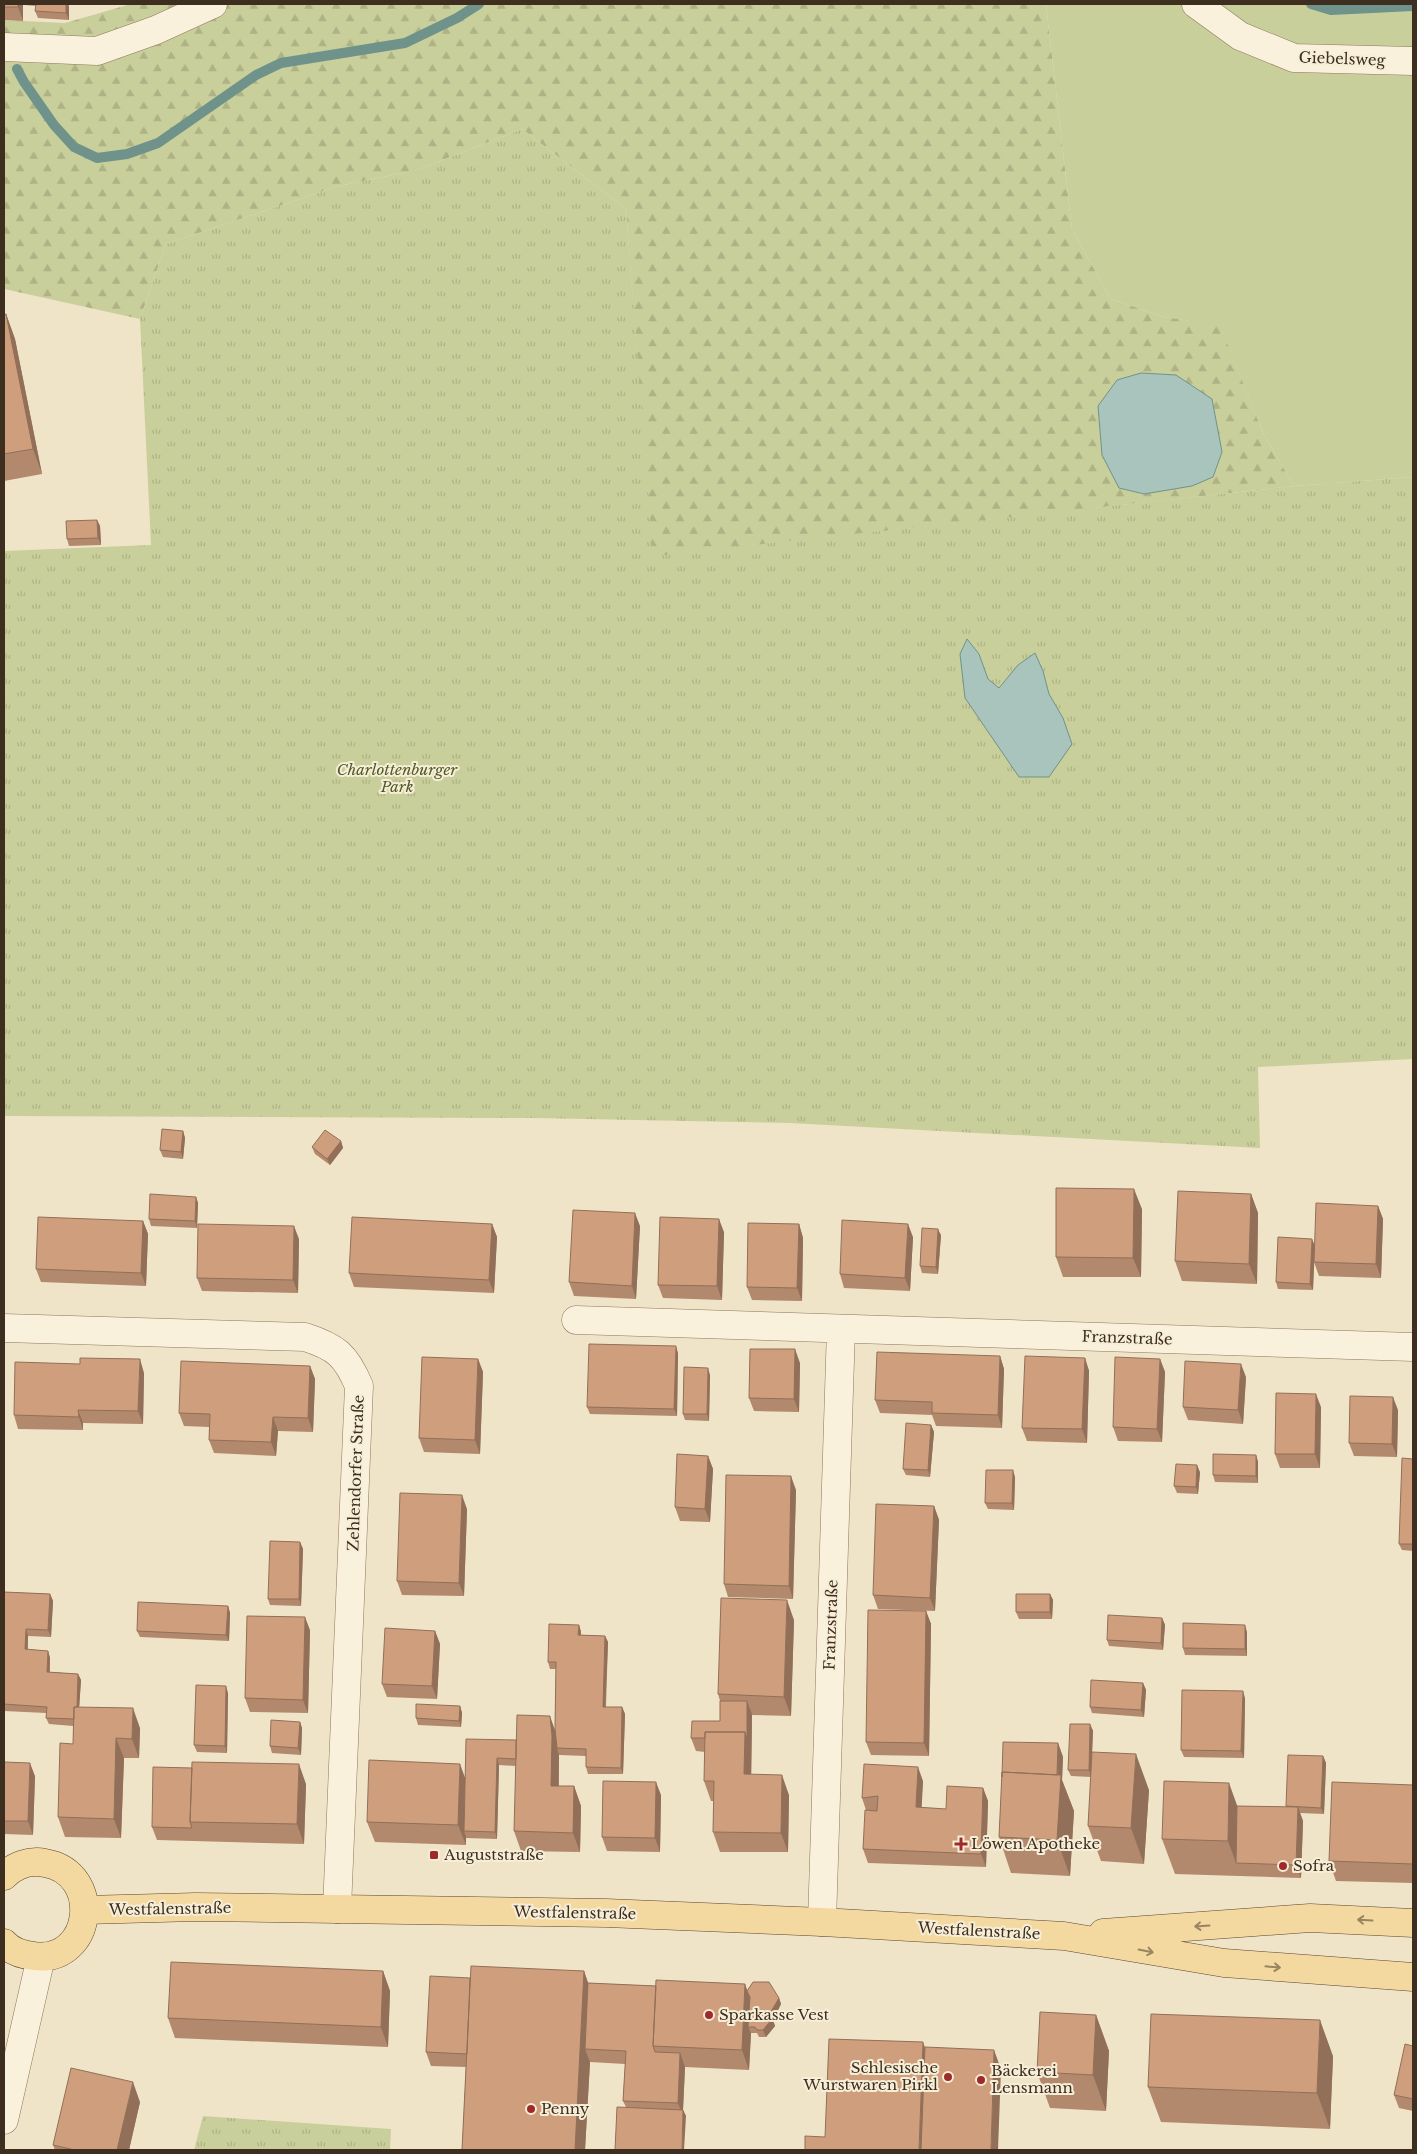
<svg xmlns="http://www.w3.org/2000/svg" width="1417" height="2154" font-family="'Libre Baskerville',serif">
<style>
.grass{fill:#c9cf9b}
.forest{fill:url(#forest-firs)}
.park{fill:url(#park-tufts)}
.water{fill:#a9c4bc;stroke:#6f938a}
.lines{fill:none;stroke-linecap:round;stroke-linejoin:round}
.stream{stroke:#6f938a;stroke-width:10}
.minor-casing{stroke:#8d765c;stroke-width:29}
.major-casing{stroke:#5b4430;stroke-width:29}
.minor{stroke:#faf1dc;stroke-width:28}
.major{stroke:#f3d9a0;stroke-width:28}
.wall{fill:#b2896c}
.shaded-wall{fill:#916f58}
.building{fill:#cf9f7d;stroke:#916f58}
.oneway{stroke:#988460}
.poi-dot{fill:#9e2a2b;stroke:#f7eed8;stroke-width:2}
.labels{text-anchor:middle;stroke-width:4;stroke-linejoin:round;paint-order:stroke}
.street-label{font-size:15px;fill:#3d2e20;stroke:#f7eed8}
.park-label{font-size:15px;font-style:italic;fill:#4d5a26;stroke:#f7eed8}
.poi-label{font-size:15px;fill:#3d2e20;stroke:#f7eed8;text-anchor:start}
</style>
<defs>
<pattern id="forest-firs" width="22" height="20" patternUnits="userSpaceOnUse" patternTransform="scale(1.25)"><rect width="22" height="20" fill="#c9cf9b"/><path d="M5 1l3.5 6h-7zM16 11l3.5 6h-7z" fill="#aeb285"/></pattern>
<pattern id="park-tufts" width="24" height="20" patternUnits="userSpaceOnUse" patternTransform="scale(1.25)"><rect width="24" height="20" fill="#c9cf9b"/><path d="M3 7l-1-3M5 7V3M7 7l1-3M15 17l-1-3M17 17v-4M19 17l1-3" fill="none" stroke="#aeb285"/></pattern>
</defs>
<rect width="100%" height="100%" fill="#f0e4c8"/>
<path class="grass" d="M1046,4H1413V477L1294,486L1263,433L1220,326L1164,317L1111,299L1072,230Z"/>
<path class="forest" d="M131,4H1046L1072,230L1111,299L1164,317L1220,325L1263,433L1294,486L652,557L626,209L522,129L417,170L339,186L166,244L140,319L4,289V20L65,23Z"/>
<path class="park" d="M522,129L626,209L653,556L1294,486L1413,477V1059L1258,1067L1260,1148L790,1123L534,1118L4,1116V551L151,545L140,319L166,244L339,186L417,170Z
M203,2116L391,2129L390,2150H194Z"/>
<path class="water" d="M1141,373L1176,375L1212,399L1222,452L1213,477L1192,486L1144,494L1119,488L1102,455L1098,406L1117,380Z
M967,639L979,654L988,679L999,688L1018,665L1035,653L1043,671L1049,694L1063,718L1072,744L1049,777H1019L965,698L960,654Z"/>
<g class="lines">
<path class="stream" d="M1311,4L1331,10L1413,6
M17,69L24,82L54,125L74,147L97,158L127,154L158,143L256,75L281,63L405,43L457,18L479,4"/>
<g class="minor-casing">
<path id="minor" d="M1196,4L1240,36L1294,58L1413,61
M4,47L97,51L156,30L213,4
M576,1320L1413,1347
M4,1328L305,1337C336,1347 346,1355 359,1386L337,1909
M822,1922L841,1329
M4,2120L41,1957"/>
</g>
<g class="major-casing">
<path id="major" d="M4,1876C15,1865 30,1860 45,1863C104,1873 93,1964 34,1956C23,1955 12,1952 4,1943
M85,1910L196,1907L337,1909L606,1913L822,1922L1064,1936L1224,1963L1413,1977
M1103,1933L1310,1918L1413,1923"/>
</g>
<use href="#minor" class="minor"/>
<use href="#major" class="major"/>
</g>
<path class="wall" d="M4,4H23V21L4,20Z
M25,4H68L69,7V20L38,18L35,11L36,6L25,5Z
M4,314H6L15,339L42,474L4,481Z
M97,520L100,526L101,545L69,546L67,539Z
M183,1131L185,1138L183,1159L163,1157L160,1150Z
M341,1141L343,1148L330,1165L315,1154L312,1147Z
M1251,1194L1258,1213L1257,1284L1182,1281L1175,1261Z
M196,1197L198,1203L197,1228L151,1226L149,1219Z
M1378,1206L1383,1219L1381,1278L1319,1276L1314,1262V1250L1313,1290L1278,1289L1276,1282L1315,1246Z
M1142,1209L1141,1277H1063L1056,1257Z
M143,1221L148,1234L146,1286L41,1282L36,1269Z
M492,1224L497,1237L494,1293L354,1287L349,1273Z
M799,1224L803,1238L802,1301L752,1300L747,1287Z
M640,1226L636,1299L574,1296L569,1282Z
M724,1232L722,1300L663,1298L658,1285Z
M941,1235L938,1274L922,1273L920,1266Z
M913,1237L910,1291L844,1288L840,1274Z
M299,1239L298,1293L202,1291L197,1278Z
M678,1353L677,1416L590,1414L587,1407Z
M1000,1356L1004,1369L1002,1428L936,1426L932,1415L880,1413L875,1400Z
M1085,1358L1089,1371L1087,1443L1027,1441L1022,1428Z
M478,1359L483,1372L480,1454L424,1452L419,1438Z
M1160,1359L1165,1372L1162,1442L1118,1441L1113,1427Z
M800,1363L799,1412L754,1411L749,1398Z
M310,1366L315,1379L313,1432L278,1431L276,1456L214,1453L209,1440V1427L184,1426L179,1413Z
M144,1373L143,1424L83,1423V1430L18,1429L14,1415Z
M710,1375L709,1421L685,1420L683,1414Z
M1246,1377L1243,1424L1188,1420L1183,1407Z
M1321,1407L1320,1468H1280L1275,1454Z
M1398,1410L1397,1457L1354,1456L1349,1443Z
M931,1425L934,1432L930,1477L906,1475L903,1469Z
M1256,1455L1258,1462V1483L1215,1482L1213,1475Z
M708,1456L713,1469L710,1522L680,1521L675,1507Z
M1413,1459V1551L1402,1550L1399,1544Z
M1200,1472L1198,1494L1177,1493L1174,1486Z
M1015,1477L1014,1510L988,1509L985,1503Z
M796,1490L793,1599L728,1597L724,1584Z
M934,1506L939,1520L935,1611L878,1609L873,1595Z
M467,1509L464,1596L402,1595L397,1581Z
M300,1542L303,1549L301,1606L270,1605L268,1599Z
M4,1592L50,1594L53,1601L51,1637L28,1636V1650L48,1651L50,1658V1672L78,1674L81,1680L79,1707L140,1728L139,1758H124L121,1838L65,1837L58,1817L73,1744V1726L49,1724L46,1718V1713L4,1711Z
M1050,1594L1053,1600L1052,1619H1019L1016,1612Z
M228,1606L230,1613L229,1641L140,1637L137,1631Z
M926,1611L931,1624L929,1756L871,1755L866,1742Z
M1162,1618L1165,1625L1163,1650L1109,1646L1107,1640Z
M794,1620L791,1716L752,1715L751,1775L789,1795L788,1852H720L713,1832L714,1801H711L704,1781L705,1752L696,1751L691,1738L720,1721V1701L718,1694Z
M579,1625L581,1632V1635L605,1636L608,1642L606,1707H622L625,1714L623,1774H588L586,1767V1756L559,1755V1786H574L581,1806L580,1852L521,1851L514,1831L516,1766L499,1765L497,1839L466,1838V1837V1845L375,1842L367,1822L465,1777L516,1740L555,1729L556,1669H550L548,1662Z
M310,1630L308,1713L250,1712L245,1698Z
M435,1631L440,1644L437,1699L387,1697L382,1684Z
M1247,1632V1656L1185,1655L1183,1648Z
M1143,1683L1146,1690L1144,1717L1092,1713L1090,1707Z
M228,1693L227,1753L197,1752L194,1745Z
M1245,1698L1244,1758L1184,1757L1181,1750Z
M460,1706L462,1713L461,1727L418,1725L416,1718Z
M300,1722L302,1728L301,1755L272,1753L270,1746Z
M1090,1724L1093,1731L1092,1753L1149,1790L1144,1864L1101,1861L1088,1826L1091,1777L1071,1776L1068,1770Z
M1058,1743L1063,1757L1062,1780L1074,1811L1070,1876L1011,1873L999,1837L1002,1777Z
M1323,1756L1326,1763L1324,1814L1300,1813L1303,1821L1301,1878L1175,1874L1162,1839L1237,1806L1286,1807V1806Z
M4,1762L35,1776L33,1835L4,1834Z
M923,1781L921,1808L946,1809L983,1788L988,1801L986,1867L868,1863L863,1849L866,1810L862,1798Z
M306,1784L304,1844L157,1840L152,1827Z
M1413,1785V1883L1336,1881L1329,1861Z
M661,1795L660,1852L607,1851L602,1837Z
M383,1971L390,1991L388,2047L175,2038L168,2018Z
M584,1971L588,1983L656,1986L745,1984L747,1991L779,1998L781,2004L773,2020L775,2026L766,2037H759L757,2033H751L749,2070L685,2067L683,2110L686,2116L626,2107L623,2101L625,2064L590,2062L585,2150H462L466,2067L431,2066L426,2052L470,1978Z
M1096,2015L1109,2051L1106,2111L1050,2108L1037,2072Z
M1413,2046V2111L1399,2108L1394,2095Z
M1333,2056L1330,2129L1161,2122L1148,2087Z
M140,2102L129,2150H55L53,2145Z"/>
<path class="shaded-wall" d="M18,4H23V21L18,7Z
M66,4H68L69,7V20L66,13Z
M6,314L15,339L42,474L33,449Z
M97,520L100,526L101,545L98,538Z
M183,1131L185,1138L183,1159L181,1152Z
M341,1141L343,1148L330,1165L327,1159Z
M1134,1189L1142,1209L1141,1277L1133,1258Z
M1251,1194L1258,1213L1257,1284L1249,1264Z
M196,1197L198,1203L197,1228L195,1221Z
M1378,1206L1383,1219L1381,1278L1376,1264Z
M635,1213L640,1226L636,1299L632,1286Z
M719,1219L724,1232L722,1300L717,1286Z
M143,1221L148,1234L146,1286L141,1273Z
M492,1224L497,1237L494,1293L489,1280Z
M799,1224L803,1238L802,1301L797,1288Z
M908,1224L913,1237L910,1291L905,1278Z
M294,1226L299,1239L298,1293L293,1280Z
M938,1229L941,1235L938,1274L936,1267Z
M1312,1239L1315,1246L1313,1290L1310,1284Z
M676,1346L678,1353L677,1416L674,1409Z
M795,1349L800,1363L799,1412L794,1399Z
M1000,1356L1004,1369L1002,1428L998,1415Z
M1085,1358L1089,1371L1087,1443L1082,1429Z
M140,1359L144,1373L143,1424L138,1411Z
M478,1359L483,1372L480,1454L475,1440Z
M1160,1359L1165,1372L1162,1442L1157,1429Z
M1241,1364L1246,1377L1243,1424L1238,1410Z
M310,1366L315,1379L313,1432L308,1418Z
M708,1368L710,1375L709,1421L707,1414Z
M1316,1394L1321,1407L1320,1468L1315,1454Z
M1393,1397L1398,1410L1397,1457L1392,1444Z
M78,1410L83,1423V1430L79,1417Z
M273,1417L278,1431L276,1456L271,1442Z
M931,1425L934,1432L930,1477L928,1470Z
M1256,1455L1258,1462V1483L1256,1476Z
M708,1456L713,1469L710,1522L705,1509Z
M1197,1465L1200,1472L1198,1494L1196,1487Z
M1013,1470L1015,1477L1014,1510L1012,1503Z
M791,1476L796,1490L793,1599L789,1586Z
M462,1495L467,1509L464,1596L459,1583Z
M934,1506L939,1520L935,1611L930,1598Z
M300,1542L303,1549L301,1606L299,1599Z
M50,1594L53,1601L51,1637L48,1630Z
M1050,1594L1053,1600L1052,1619L1050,1612Z
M787,1600L794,1620L791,1716L784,1697Z
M228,1606L230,1613L229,1641L226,1635Z
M926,1611L931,1624L929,1756L924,1743Z
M305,1617L310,1630L308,1713L303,1700Z
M1162,1618L1165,1625L1163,1650L1161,1643Z
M579,1625L581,1632V1642L578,1635Z
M1245,1625L1247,1632V1656L1245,1649Z
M26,1629L28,1636L27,1656L25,1649Z
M435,1631L440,1644L437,1699L432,1686Z
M605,1636L608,1642L605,1713L603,1707Z
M48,1651L50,1658L49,1679L47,1672Z
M78,1674L81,1680L78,1726L76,1719Z
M1143,1683L1146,1690L1144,1717L1141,1710Z
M226,1686L228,1693L227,1753L225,1746Z
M1243,1691L1245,1698L1244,1758L1241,1751Z
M747,1701L752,1714L751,1794L744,1774L745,1732Z
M460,1706L462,1713L461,1727L459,1721Z
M622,1707L625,1714L623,1774L621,1768Z
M133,1708L140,1728L139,1758L132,1739Z
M550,1716L557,1736V1748L559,1755L558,1805L551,1786Z
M300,1722L302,1728L301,1755L298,1748Z
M1090,1724L1093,1731L1091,1777L1089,1770Z
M116,1738L124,1758L121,1838L114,1819Z
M1058,1743L1063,1757L1062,1780L1074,1811L1070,1876L1057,1840Z
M1136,1754L1149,1790L1144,1864L1131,1828Z
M1323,1756L1326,1763L1324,1814L1321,1808Z
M497,1758L499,1765L497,1839L495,1832Z
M30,1763L35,1776L33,1835L28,1821Z
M299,1764L306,1784L304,1844L297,1824Z
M460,1764L467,1783L464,1831L466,1837V1845L458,1825Z
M918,1767L923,1781L921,1821L916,1807Z
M782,1775L789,1795L788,1852L781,1833Z
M656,1782L661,1795L660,1852L655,1838Z
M1229,1783L1242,1819L1236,1863L1228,1841Z
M574,1786L581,1806L580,1852L573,1833Z
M983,1788L988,1801L986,1867L981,1854Z
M1298,1807L1303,1821L1301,1878L1296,1865Z
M383,1971L390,1991L388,2047L381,2027Z
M584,1971L593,1997L585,2049L590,2062L585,2150H575Z
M745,1984L752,2004L748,2027L751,2033L749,2070L742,2050Z
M779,1998L781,2004L773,2020L775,2026L766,2037L763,2030L769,2015Z
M1096,2015L1109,2051L1106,2111L1093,2075Z
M1320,2020L1333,2056L1330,2129L1317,2093Z
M923,2042L932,2067L929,2150H919Z
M994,2050L1001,2069L998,2150H991Z
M680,2053L685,2067L683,2110L686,2116L684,2150H682L683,2116L678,2103Z
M133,2082L140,2102L129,2150H117Z"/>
<path class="building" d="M4,4H18V7H4Z
M36,4H66V13L35,11Z
M4,314H6L33,449L4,454Z
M97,520L98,538L67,539L66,521Z
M162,1129L183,1131L181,1152L160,1150Z
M325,1130L341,1141L327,1159L312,1147Z
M1056,1188L1134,1189L1133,1258L1056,1257Z
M1178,1191L1251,1194L1249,1264L1175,1261Z
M150,1194L196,1197L195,1221L149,1219Z
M1316,1203L1378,1206L1376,1264L1314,1262Z
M573,1210L635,1213L632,1286L569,1282Z
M38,1217L143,1221L141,1273L36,1269Z
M352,1217L492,1224L489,1280L349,1273Z
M660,1217L719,1219L717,1286L658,1285Z
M842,1220L908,1224L905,1278L840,1274Z
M748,1223L799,1224L797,1288L747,1287Z
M198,1224L294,1226L293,1280L197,1278Z
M922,1228L938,1229L936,1267L920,1266Z
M1278,1237L1312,1239L1310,1284L1276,1282Z
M589,1344L676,1346L674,1409L587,1407Z
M750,1349H795L794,1399L749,1398Z
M877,1352L1000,1356L998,1415L932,1413V1402L875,1400Z
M1025,1356L1085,1358L1082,1429L1022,1428Z
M422,1357L478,1359L475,1440L419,1438Z
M1115,1357L1160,1359L1157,1429L1113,1427Z
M80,1358L140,1359L138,1411L78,1410L79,1417L14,1415L15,1362L80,1364Z
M181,1361L310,1366L308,1418L273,1417L271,1442L209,1440L210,1414L179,1413Z
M1185,1361L1241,1364L1238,1410L1183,1407Z
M684,1367L708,1368L707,1414H683Z
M1276,1393L1316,1394L1315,1454H1275Z
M1350,1396L1393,1397L1392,1444L1349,1443Z
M906,1423L931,1425L928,1470L903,1469Z
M677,1454L708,1456L705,1509L675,1507Z
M1213,1454L1256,1455V1476L1213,1475Z
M1402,1458L1413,1459V1544H1399Z
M1176,1464L1197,1465L1196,1487L1174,1486Z
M986,1470H1013L1012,1503H985Z
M726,1475L791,1476L789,1586L724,1584Z
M400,1493L462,1495L459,1583L397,1581Z
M876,1504L934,1506L930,1598L873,1595Z
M270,1541L300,1542L299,1599H268Z
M4,1592L50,1594L48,1630L26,1629L25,1649L48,1651L47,1672L78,1674L77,1707H74V1719L46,1718L47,1707L4,1704Z
M1016,1594H1050V1612H1016Z
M721,1598L787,1600L784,1697L718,1694Z
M138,1602L228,1606L226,1635L137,1631Z
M868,1610L926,1611L924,1743L866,1742Z
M1108,1615L1162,1618L1161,1643L1107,1640Z
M247,1616L305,1617L303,1700L245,1698Z
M1183,1623L1245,1625V1649L1183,1648Z
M549,1624L579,1625L578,1635L605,1636L603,1707H622L621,1768L586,1767V1749L557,1748L555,1729L556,1662H548Z
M385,1628L435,1631L432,1686L382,1684Z
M1091,1680L1143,1683L1141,1710L1090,1707Z
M196,1685L226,1686L225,1746L194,1745Z
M1182,1690L1243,1691L1241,1751L1181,1750Z
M720,1701H747V1739L745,1732H705V1738H691L692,1721H720Z
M416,1704L460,1706L459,1721L416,1718Z
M74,1707L133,1708L132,1739L116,1738L114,1819L58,1817L60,1743L73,1744Z
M517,1715L550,1716L552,1736L551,1786H574L573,1833L514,1831Z
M271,1720L300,1722L298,1748L270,1746Z
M1070,1724H1090L1089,1770H1068Z
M705,1732H745L744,1774L782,1775L781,1833L713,1832L714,1781H704Z
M466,1739L516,1740V1759L497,1758L495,1832L464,1831Z
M1003,1742L1058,1743L1057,1775L1002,1772V1777Z
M1092,1752L1136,1754L1131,1828L1088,1826Z
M1288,1755L1323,1756L1321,1808L1286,1806Z
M369,1760L460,1764L458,1825L367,1822Z
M4,1762L30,1763L28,1821H4Z
M192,1762L299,1764L297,1824L190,1822Z
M864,1764L918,1767L916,1807L946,1809L947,1786L983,1788L981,1854L863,1849L865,1810L877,1811L878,1796L862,1798Z
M153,1767L192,1768L190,1822L192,1828L152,1827Z
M1002,1772L1061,1775L1057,1840L999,1837Z
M603,1781L656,1782L655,1838L602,1837Z
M1164,1781L1229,1783L1228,1841L1162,1839Z
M1332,1782L1413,1785V1864L1329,1861Z
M1237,1806L1298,1807L1296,1865L1236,1863Z
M171,1962L383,1971L381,2027L168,2018Z
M471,1966L584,1971L575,2150H462Z
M430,1976L470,1978L467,2054L426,2052Z
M656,1980L745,1984L742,2050L653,2046Z
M753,1982H769L779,1998L769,2015L772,2019L763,2030H757L755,2027H748L750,1997L747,1991Z
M588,1983L656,1986L653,2046L655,2052L680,2053L678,2103L623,2101L626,2051L585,2049Z
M1040,2012L1096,2015L1093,2075L1037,2072Z
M1151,2014L1320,2020L1317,2093L1148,2087Z
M829,2039L923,2042L919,2150H805V2136L825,2137Z
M1405,2044L1413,2046V2099L1394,2095Z
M925,2047L994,2050L991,2150H921Z
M71,2068L133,2082L117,2150H75L53,2145Z
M617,2107L683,2110L682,2150H615Z"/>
<defs><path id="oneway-shaft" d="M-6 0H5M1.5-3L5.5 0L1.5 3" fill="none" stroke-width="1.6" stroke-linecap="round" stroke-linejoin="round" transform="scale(1.25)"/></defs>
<g class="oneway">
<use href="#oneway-shaft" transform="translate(1365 1920) rotate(-177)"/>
<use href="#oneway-shaft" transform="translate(1202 1926) rotate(176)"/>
<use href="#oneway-shaft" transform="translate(1146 1951) rotate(11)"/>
<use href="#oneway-shaft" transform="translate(1273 1967) rotate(5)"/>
</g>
<g class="poi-dot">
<path d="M958.5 1836.5h5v5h5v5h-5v5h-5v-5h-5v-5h5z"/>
<rect x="429" y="1850" width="10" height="10" rx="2.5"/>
<circle cx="1283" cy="1866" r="5"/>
<circle cx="709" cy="2015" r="5"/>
<circle cx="948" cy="2077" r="5"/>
<circle cx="981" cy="2080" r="5"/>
<circle cx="531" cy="2109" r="5"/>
</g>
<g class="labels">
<g class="street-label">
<text transform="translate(1342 59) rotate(2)" y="5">Giebelsweg</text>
<text transform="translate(1127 1338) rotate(2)" y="5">Franzstraße</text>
<text transform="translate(356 1473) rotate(-88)" y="5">Zehlendorfer Straße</text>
<text transform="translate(831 1625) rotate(-88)" y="5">Franzstraße</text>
<text transform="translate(170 1909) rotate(-1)" y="5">Westfalenstraße</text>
<text transform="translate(575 1913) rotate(1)" y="5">Westfalenstraße</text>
<text transform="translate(979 1931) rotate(3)" y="5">Westfalenstraße</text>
</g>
<g class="park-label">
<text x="397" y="775">Charlottenburger<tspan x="397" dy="17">Park</tspan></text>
</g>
<g class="poi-label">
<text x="971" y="1849">Löwen Apotheke</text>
<text x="444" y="1860">Auguststraße</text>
<text x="1293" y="1871">Sofra</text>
<text x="719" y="2020">Sparkasse Vest</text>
<text x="938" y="2073" text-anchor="end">Schlesische<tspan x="938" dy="17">Wurstwaren Pirkl</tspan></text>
<text x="991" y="2076">Bäckerei<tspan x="991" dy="17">Lensmann</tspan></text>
<text x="541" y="2114">Penny</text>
</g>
</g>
<rect width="1417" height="2154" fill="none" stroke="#3d2e20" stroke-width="10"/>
</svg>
